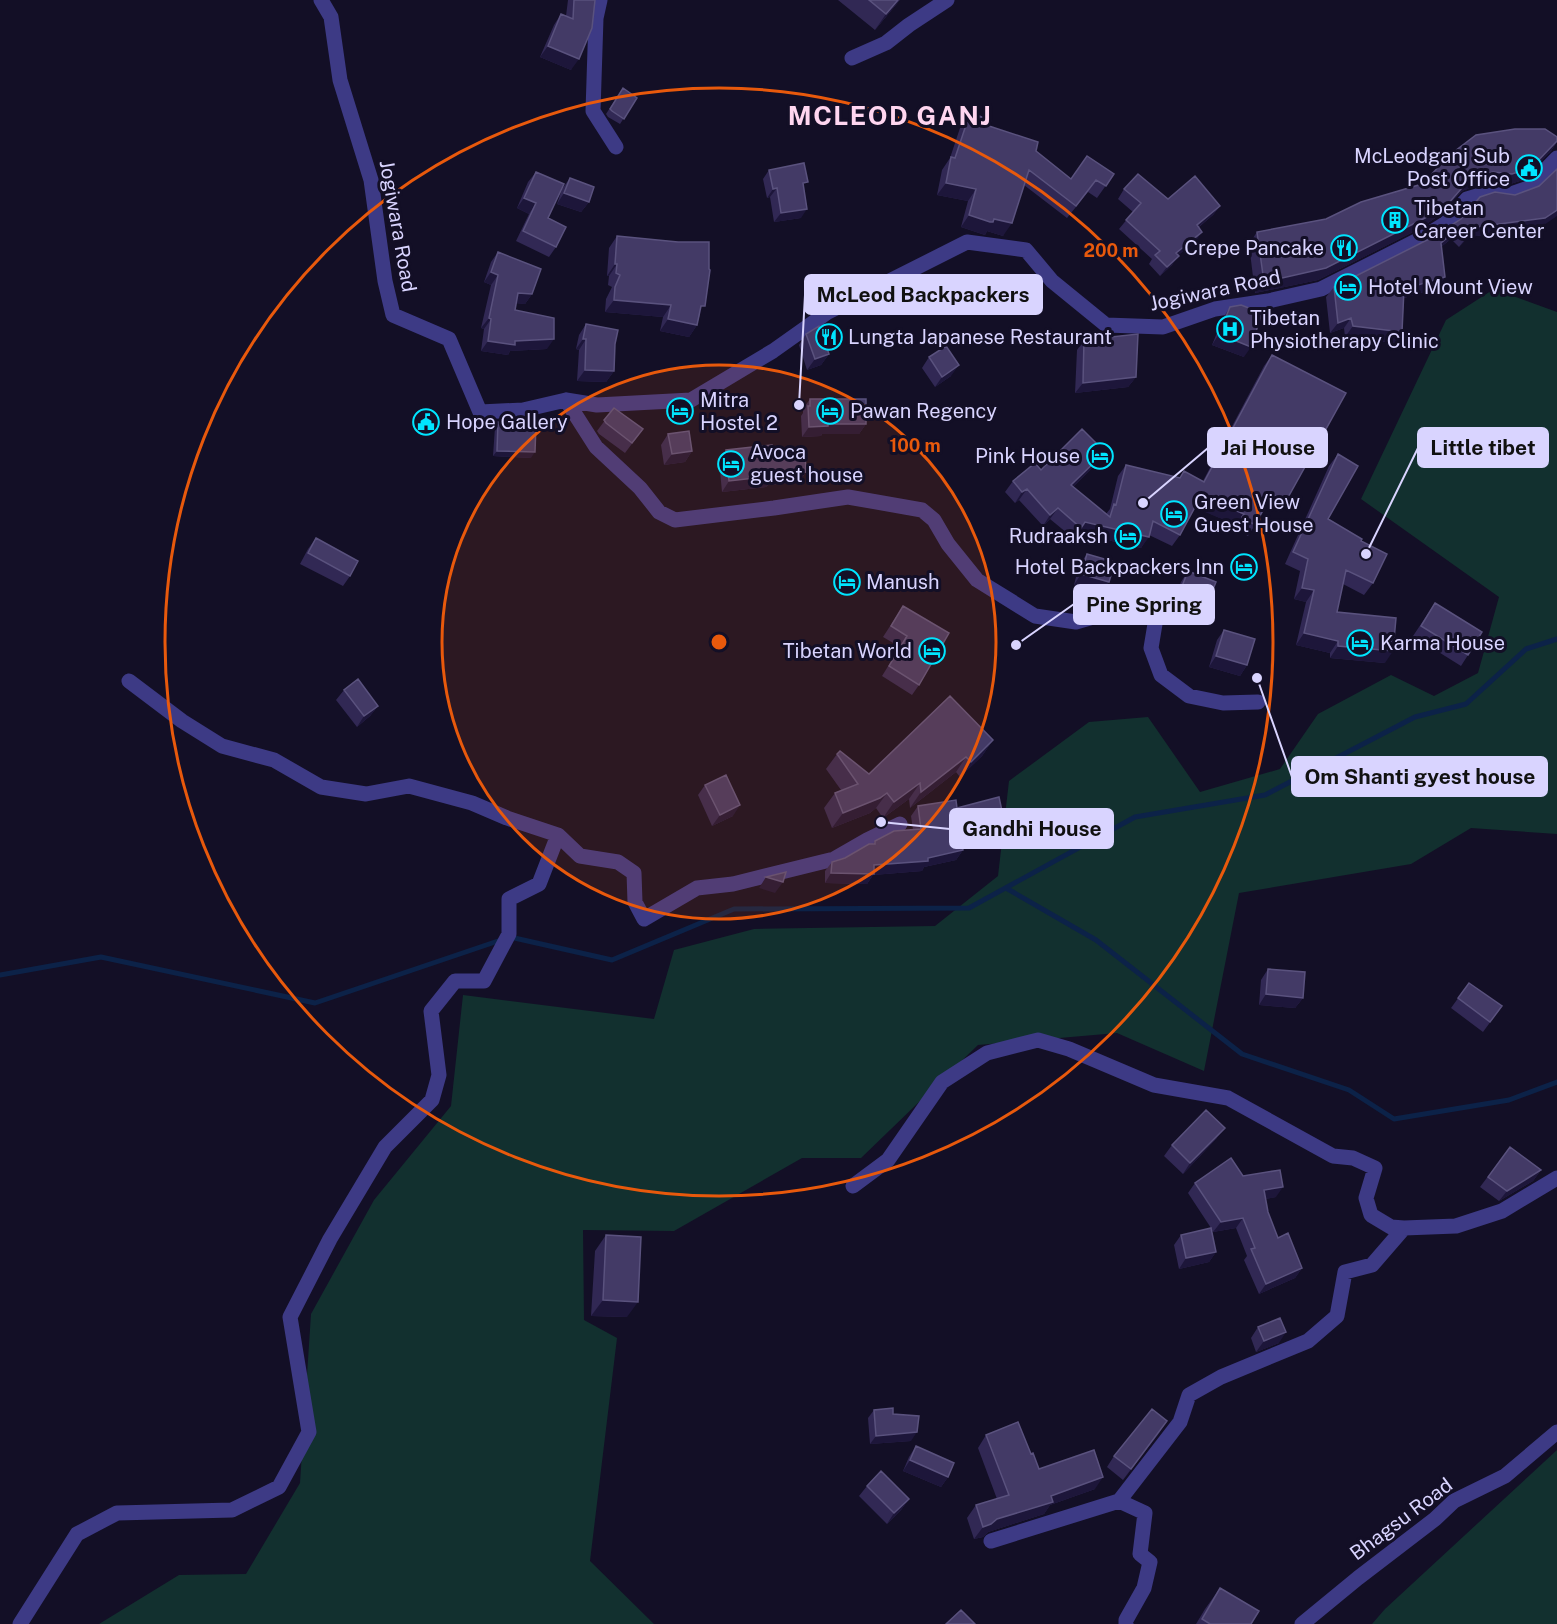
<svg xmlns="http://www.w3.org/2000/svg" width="1557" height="1624" font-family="'Public Sans',sans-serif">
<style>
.green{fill:#12302f}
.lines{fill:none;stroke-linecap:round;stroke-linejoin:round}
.stream{stroke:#0c2248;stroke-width:5}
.minor{stroke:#3d3a85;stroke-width:15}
.wall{fill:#312854}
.shaded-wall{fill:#1d163a}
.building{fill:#433a66;stroke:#5a527e;stroke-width:1.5}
.ring{fill:none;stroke:#e8590c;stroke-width:3}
.labels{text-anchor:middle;stroke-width:6;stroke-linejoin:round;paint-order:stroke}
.poi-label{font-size:20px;fill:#d9d4ff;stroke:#130f26;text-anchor:start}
.street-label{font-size:20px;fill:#d9d4ff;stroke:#130f26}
.district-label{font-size:26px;font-weight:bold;letter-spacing:1.5px;fill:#ffd6f0;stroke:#130f26}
.centre{fill:#e8590c;stroke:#130f26;stroke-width:3}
.ring-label{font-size:18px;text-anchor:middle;font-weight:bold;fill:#e8590c;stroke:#130f26;stroke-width:6;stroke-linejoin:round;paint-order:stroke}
.leader{fill:none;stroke:#d9d4ff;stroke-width:2}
.callout-dot{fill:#d9d4ff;stroke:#130f26;stroke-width:2}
.callout{fill:#d9d4ff;stroke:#d9d4ff;stroke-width:2}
.callout-label{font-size:21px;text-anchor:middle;font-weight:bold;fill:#111}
</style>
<rect width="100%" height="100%" fill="#130f26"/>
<path class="green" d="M1494,289L1557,312V834L1471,828L1411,864L1239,893L1204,1071L1117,1033L978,1045L861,1158H802L674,1231L583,1230L584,1320L617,1338L590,1561L654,1624H99L179,1575L246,1574L300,1483L311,1314L374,1200L451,1106L463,995L654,1019L674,950L754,929L935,926L998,876L1009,781L1089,722L1148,717L1200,792L1280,769L1318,714L1391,675L1434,696L1478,673L1499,597L1361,499L1446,320Z
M1557,1450V1624H1372L1385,1609Z"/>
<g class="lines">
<path class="stream" d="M1006,888L1096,940L1242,1054L1349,1090L1394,1119L1509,1100L1557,1082
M510,937L612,960L734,909L969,908L1135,817L1265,795L1415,717L1466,704L1526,649L1557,639
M0,975L101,957L315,1003L501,940"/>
<path class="minor" d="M321,0L331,17L340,80L371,180L385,281L393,315L449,339L480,412L523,410L566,400L597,405L691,400L773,351L828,312L967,242L1026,250L1052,281L1106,325L1163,327L1215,309L1268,301L1321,289L1422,238L1446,223L1467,199L1487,193L1505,196L1528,188L1557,158
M600,0L596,18L593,111L616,147
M852,58L886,43L909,25L947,0
M566,400L596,447L640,488L659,512L675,520L774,508L848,497L922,510L934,520L948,544L977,580L1035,616L1076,622L1114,611L1146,608L1156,618L1151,648L1161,675L1189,696L1223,703L1258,702
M129,681L182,721L222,746L274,760L321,787L366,794L409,786L472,803L507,818L558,835L580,856L618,862L634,873L635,902L644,919L697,888L733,884L834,859L867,840L900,824
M853,1186L888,1160L942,1082L987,1053L1038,1040L1069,1049L1154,1085L1228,1098L1333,1156L1353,1158L1375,1168L1366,1198L1371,1215L1391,1227L1404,1228L1456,1226L1502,1211L1557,1178
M991,1541L1119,1501
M20,1624L77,1534L117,1513L232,1510L279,1487L309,1432L290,1317L330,1239L385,1147L432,1100L439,1075L431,1011L455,981H484L509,934V899L539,884L558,835
M1126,1624V1620L1144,1588L1150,1562L1140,1554L1145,1513L1119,1501L1180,1422L1189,1395L1221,1377L1308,1341L1337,1316L1345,1272L1372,1265L1404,1228
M1302,1624L1358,1578L1435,1519L1454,1501L1505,1476L1557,1432"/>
</g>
<path class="wall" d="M568,0H595L571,70L540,57L554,25L561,14L566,16Z
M838,0H900L875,30Z
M623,88L637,98L620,124L608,117L606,114Z
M970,113L989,126L1036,151L1071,179L1114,174L1097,198L1088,192L1067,218L1024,185L1003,236L987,231L985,235L961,227L968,201L937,195L942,170L950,158L961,125Z
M1557,137V142L1551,151L1523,180L1504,186L1485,184L1464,190L1460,193L1440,215L1417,230L1318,280L1255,293L1249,244L1257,232L1326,219L1422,184Z
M769,170L804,188L801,218L774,222L770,197L767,198L763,179Z
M536,172L556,247L549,257L516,241L529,214L517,208L528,182Z
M570,178L589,202L581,212L557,204L562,189Z
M1124,189L1168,199L1220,206L1213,215L1199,227L1196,241L1178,255L1172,265L1160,276L1149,264L1152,259L1119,229L1133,212L1118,199Z
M1461,219L1538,229L1468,237L1459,247L1451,239L1441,247L1445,277L1437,288L1404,298L1402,332L1395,343L1345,337L1344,328L1330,333L1326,297L1334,287L1435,236Z
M617,236L700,314L697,325L689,337L660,331L663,317L605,312L606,299L612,287L608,285L609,276H607L609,248Z
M498,252L532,294L525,304L516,303L515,310L547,349L510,351L508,355L481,351L484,329L481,328L491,285L484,282L491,262Z
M1230,307L1244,357L1212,345L1223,318Z
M586,324L614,371L606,382L577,381L579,350L576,349L579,335Z
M806,334L829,354L821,365L807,370L799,345Z
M1084,340L1136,377L1128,387L1075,393L1077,350Z
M1272,355L1286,501L1279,512L1266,505L1255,525L1248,536L1234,528L1236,525L1195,507L1180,535L1172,546L1149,535L1141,548L1078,533L1073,538L1050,519L1043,526L1019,500L1015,503L1005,492L1013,481L1041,470L1097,463L1073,487L1106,514L1110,509L1118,476L1126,465L1179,478L1184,471L1203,481L1264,366Z
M929,357L951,376L935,387L922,368Z
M810,399L866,424L859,434H822L821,436L802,437L801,416L803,413V409Z
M614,408L643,429L625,453L599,434L597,431Z
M498,422L531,458L493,456L495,427Z
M668,434L692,451L685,462L664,465L661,445Z
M726,450L773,454L806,472L799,482L768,485L766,487L722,492L719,460Z
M1338,454L1328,519L1361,541L1373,583L1364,595L1343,584L1337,612L1385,663L1330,658V653L1296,645L1306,602L1294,599L1300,571L1285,564L1329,466Z
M316,538L350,576L343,586L300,564L308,549Z
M1087,554L1101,593L1074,585L1079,565Z
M1188,571L1195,625L1168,614L1181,582Z
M1435,603L1468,655L1461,666L1413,636Z
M903,606L919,685L912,695L882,676L900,647L883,637Z
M1224,630L1247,665L1240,676L1209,667L1217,640Z
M344,690L378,706L370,716L357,727L336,700Z
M993,740L982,756L960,777L956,772L910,808L909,799L883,818L876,808L870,813L832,828L824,808L835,793L841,790L826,769L837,754L869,774Z
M705,785L733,816L712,826L698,795Z
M918,806L1002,811L995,821L958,830L963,850L956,860L924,867L922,871L873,875L867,884L825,883V871L832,862L845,858L873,844L875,841L913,830L911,816Z
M1268,969L1303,998L1295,1008L1259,1005L1261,980Z
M1469,983L1502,1006L1483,1032L1451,1008Z
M1217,1138L1183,1174L1164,1156L1172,1145Z
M1510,1147L1541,1170L1533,1181L1499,1201L1480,1187Z
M1243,1176L1276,1197L1265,1199L1268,1212L1278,1238L1302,1268L1295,1278L1259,1294L1244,1260L1247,1256L1236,1228L1213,1232L1211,1229L1216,1252L1209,1262L1179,1269L1174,1245L1181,1235L1211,1228L1188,1193L1195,1183Z
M606,1235L627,1317L591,1316L595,1251Z
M1258,1327L1279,1343L1256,1352L1251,1338Z
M874,1410L893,1414L911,1441L870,1444L868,1418Z
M1160,1432L1123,1480L1107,1467L1114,1456Z
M986,1435L1031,1454L1039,1469L1095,1489L1050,1505L1044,1514L988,1532L983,1537L974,1539L967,1518L976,1505L997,1499L978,1448Z
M916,1446L948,1477L941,1487L903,1471L909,1457Z
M867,1486L909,1499L901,1510L887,1524L859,1496Z
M1220,1588L1251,1624H1196L1205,1609Z"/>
<path class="shaded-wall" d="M898,0H900L875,30L886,14Z
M548,46L579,59L571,70L540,57Z
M1557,141L1551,151L1523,180L1504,186L1485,184L1464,190L1460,193L1440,215L1417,230L1318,280L1255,293L1264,282L1472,178Z
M946,183L976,189L968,201L937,195Z
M777,188L770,197L767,198L773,189Z
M564,193L589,202L581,212L557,204Z
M524,198L536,203L529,214L517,208Z
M1220,206L1213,215L1190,234L1197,225Z
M807,209L801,218L774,222L781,213Z
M1557,210V216L1538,229L1468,237L1459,247L1467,237L1476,227Z
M969,215L994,219L1012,223L1003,236L987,231L985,235L961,227Z
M1458,229L1451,239L1433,253L1441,243Z
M1202,232L1196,241L1170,262L1176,253Z
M1179,256L1172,265L1160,276L1167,267Z
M615,264H617L609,276H607Z
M491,272L498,275L491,285L484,282Z
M1445,277L1437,288L1397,300L1404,289Z
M518,293L532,294L525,304L511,303Z
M614,300L671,305L663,317L605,312Z
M489,318L491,319L484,329L481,328Z
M1351,318L1344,328L1330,333L1338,323Z
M668,319L697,325L689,337L660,331Z
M1353,326L1402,332L1395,343L1345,337Z
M1219,334L1251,347L1244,357L1212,345Z
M554,339L547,349L510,351L508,355L481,351L488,341H515Z
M583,339H586L579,350L576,349Z
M829,354L821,365L807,370L815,359Z
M959,365L951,376L935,387L942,377Z
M585,370L614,371L606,382L577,381Z
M1136,377L1128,387L1075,393L1083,383Z
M828,424H866L859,434H822L821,436L802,437L809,427Z
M497,451L535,452L531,458L493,456Z
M692,451L685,462L664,465L672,454Z
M1105,452L1097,463L1064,496L1071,485Z
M806,472L799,482L768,485L766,487L722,492L729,481L774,474Z
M1027,489L1019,500L1015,503L1022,492Z
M1201,496L1244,514L1236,525L1193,507Z
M1058,508L1050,519L1043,526L1050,515Z
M1085,522L1149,537L1141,548L1078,533L1073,538Z
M1081,574L1109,582L1101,593L1074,585Z
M1302,588L1314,590L1306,602L1294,599Z
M1175,604L1203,614L1195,625L1168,614Z
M1304,633L1338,641L1330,653L1296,645Z
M1338,646L1393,651L1385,663L1330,658Z
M1216,656L1247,665L1240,676L1209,667Z
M378,706L370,716L357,727L364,716Z
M993,740L982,756L960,777L971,762Z
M966,757L956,772L910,808L921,792Z
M920,783L909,799L883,818L894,802Z
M887,793L876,808L870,813L832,828L843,813Z
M740,805L733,816L712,826L720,815Z
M1002,811L995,821L956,830L959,822Z
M963,850L956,860L924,867L922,871L873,875L867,884L825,883L831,873L874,865L928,858Z
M766,877L783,882L775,893L759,888Z
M1266,994L1303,998L1295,1008L1259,1005Z
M1225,1128L1217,1138L1183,1174L1190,1163Z
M1541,1170L1533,1181L1499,1201L1507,1191Z
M1283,1187L1276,1197L1256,1201L1264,1190Z
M1243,1218L1236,1228L1213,1232L1221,1222Z
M1216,1252L1209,1262L1179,1269L1186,1258Z
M1302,1268L1295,1278L1259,1294L1266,1284Z
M603,1300L638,1302L627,1317L591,1316Z
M1286,1332L1279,1343L1256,1352L1264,1341Z
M1167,1421L1160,1432L1123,1480L1131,1469Z
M917,1432L911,1441L870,1444L876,1436Z
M910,1460L948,1477L941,1487L903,1471Z
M1103,1477L1095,1489L1050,1505L1044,1514L988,1532L983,1537L974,1539L983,1527L997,1519L1051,1496Z
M909,1499L901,1510L887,1524L894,1513Z"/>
<path class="building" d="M574,0H595L592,28L579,59L548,46L561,14L573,19Z
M869,0H898L886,14Z
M623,88L637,98L624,119L612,111L610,109Z
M970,113L991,120L989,126L1038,142L1036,151L1071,179L1087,156L1114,174L1106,186L1096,180L1076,206L1029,170L1012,223L994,219L993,222H990L969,215L976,189L946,183L951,157L955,158Z
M1515,129H1545L1557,137V141L1531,168L1512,174L1493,172L1472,178L1468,181L1448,204L1425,218L1326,268L1264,282L1257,232L1326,219L1361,202L1422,184L1451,154L1476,135Z
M804,163L808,182L803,183L807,209L781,213L777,188L773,189L769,170Z
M1557,169V210L1545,218L1476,227L1467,237L1458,229L1441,243L1445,277L1404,289L1402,332L1353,326L1351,318L1338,323L1334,287L1435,236L1461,219L1480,197L1495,192L1515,195L1539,186Z
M536,172L564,184L548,218L566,227L556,247L523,231L536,203L524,198Z
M1138,174L1168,199L1195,176L1220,206L1197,225L1202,232L1176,253L1179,256L1167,267L1155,255L1160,251L1126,220L1141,203L1124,189Z
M570,178L594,187L589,202L564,193Z
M617,236L678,242H709V269L710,270L705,306H701L697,325L668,319L671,305L614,300L615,287L620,275L616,273L617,264H615Z
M498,252L541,269L532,294L518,293L515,310L554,318V339L515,341V345L488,341L491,319L489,318L498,275L491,272Z
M1241,305L1262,313L1251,347L1219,334L1230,307Z
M586,324L618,330L615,344L614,371L585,370L586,339H583Z
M819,326L829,354L815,359L806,334Z
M1138,334L1136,377L1083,383L1084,340Z
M946,346L959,365L942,377L929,357Z
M1272,355L1346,393L1286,501L1272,494L1255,525L1242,517L1244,514L1201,496L1180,535L1153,521L1149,537L1085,522L1081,528L1058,508L1050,515L1027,489L1022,492L1013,481L1035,463L1041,470L1082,429L1105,452L1071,485L1110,517L1114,504L1116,505L1126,465L1180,478L1184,471L1204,482Z
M810,399H866V424H828V426L809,427L808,406H810Z
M614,408L643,429L632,443L606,423L604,420Z
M498,422L520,423V424H536L535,452L497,451Z
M689,431L692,451L672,454L668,434Z
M772,445L773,454L805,451L806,472L774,474V476L729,481L726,450Z
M1338,454L1358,466L1328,519L1362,539L1361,541L1387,554L1373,583L1346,570L1337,612L1396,618L1393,651L1338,646V641L1304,633L1314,590L1302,588L1308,559L1293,552Z
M316,538L358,561L350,576L308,553Z
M1087,554L1115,562L1109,582L1081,574Z
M1188,571L1216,582L1203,614L1175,604Z
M1435,603L1482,632L1468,655L1421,626Z
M903,606L949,633L919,685L889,666L907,636L891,626Z
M1224,630L1255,639L1247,665L1216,656Z
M358,679L378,706L364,716L344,690Z
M950,696L993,740L971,762L966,757L921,792L920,783L894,802L887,793L880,798L843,813L835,793L858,784L837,754L840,751L869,774Z
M726,775L740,805L720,815L705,785Z
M999,797L1002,811L959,822V825L957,826L963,850L928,858V861L874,865V874L831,873L832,862L845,858L869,844H875V841L894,831L921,829L918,806L956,800L957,808Z
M786,872L783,882L766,877Z
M1268,969L1305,972L1303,998L1266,994Z
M1469,983L1502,1006L1490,1022L1458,998Z
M1206,1110L1225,1128L1190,1163L1172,1145Z
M1510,1147L1541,1170L1507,1191L1488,1177Z
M1231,1158L1243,1176L1280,1170L1283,1187L1264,1190L1268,1212L1278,1238L1288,1233L1302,1268L1266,1284L1251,1249L1255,1248L1243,1218L1221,1222L1195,1183Z
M1211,1228L1216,1252L1186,1258L1181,1235Z
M606,1235L641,1237L638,1302L603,1300Z
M1280,1318L1286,1332L1264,1341L1258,1327Z
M893,1408V1414L919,1416L917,1432L876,1436L874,1410Z
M1152,1409L1167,1421L1131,1469L1114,1456Z
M1018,1422L1031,1454L1033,1453L1039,1469L1094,1450L1103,1477L1051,1496L1053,1502L997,1519L991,1524L983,1527L976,1505L1009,1495L986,1435Z
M916,1446L954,1463L948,1477L910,1460Z
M881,1471L909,1499L894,1513L867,1486Z
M1220,1588L1259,1611L1251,1624H1210L1202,1619Z
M961,1610L975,1624H946Z"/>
<circle cx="719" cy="642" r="277" fill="#e8590c" fill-opacity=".12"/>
<g class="ring">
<circle cx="719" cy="642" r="277"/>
<circle cx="719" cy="642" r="554"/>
</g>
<defs>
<g id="civic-ring" transform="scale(1.35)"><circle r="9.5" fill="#130f26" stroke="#00e5ff" stroke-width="1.5"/><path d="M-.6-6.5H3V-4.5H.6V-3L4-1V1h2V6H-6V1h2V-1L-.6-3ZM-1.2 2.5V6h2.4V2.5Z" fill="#00e5ff"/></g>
<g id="building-ring" transform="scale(1.35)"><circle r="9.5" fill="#130f26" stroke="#00e5ff" stroke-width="1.5"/><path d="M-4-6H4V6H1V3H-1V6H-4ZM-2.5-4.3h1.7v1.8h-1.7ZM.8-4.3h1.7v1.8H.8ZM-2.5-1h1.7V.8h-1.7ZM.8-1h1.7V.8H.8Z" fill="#00e5ff"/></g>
<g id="restaurant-ring" transform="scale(1.35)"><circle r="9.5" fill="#130f26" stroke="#00e5ff" stroke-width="1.5"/><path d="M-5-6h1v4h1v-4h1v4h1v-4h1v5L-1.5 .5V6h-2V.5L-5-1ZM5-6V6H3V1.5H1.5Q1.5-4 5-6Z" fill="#00e5ff"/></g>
<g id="hotel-ring" transform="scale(1.35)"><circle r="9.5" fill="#130f26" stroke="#00e5ff" stroke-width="1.5"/><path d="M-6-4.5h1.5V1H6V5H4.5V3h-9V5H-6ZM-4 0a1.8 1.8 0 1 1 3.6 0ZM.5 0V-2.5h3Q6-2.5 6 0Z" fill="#00e5ff"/></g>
<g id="hospital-ring" transform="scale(1.35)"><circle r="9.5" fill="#130f26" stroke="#00e5ff" stroke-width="1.5"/><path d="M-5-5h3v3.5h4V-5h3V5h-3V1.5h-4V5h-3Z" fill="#00e5ff"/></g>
</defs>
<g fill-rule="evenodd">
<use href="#civic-ring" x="1529" y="168"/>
<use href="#building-ring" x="1395" y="220"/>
<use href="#restaurant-ring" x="1344" y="248"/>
<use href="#hotel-ring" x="1348" y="287"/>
<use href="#hospital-ring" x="1230" y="329"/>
<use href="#restaurant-ring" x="829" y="337"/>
<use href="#hotel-ring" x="680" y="411"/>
<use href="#hotel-ring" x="830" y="411"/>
<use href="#civic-ring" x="426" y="422"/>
<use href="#hotel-ring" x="1100" y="456"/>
<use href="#hotel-ring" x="731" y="464"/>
<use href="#hotel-ring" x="1174" y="514"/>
<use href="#hotel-ring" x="1128" y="536"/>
<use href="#hotel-ring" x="1244" y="567"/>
<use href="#hotel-ring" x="847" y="582"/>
<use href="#hotel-ring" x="1360" y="643"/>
<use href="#hotel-ring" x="932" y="651"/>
</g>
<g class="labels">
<g class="poi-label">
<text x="1510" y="163" text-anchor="end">McLeodganj Sub<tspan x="1510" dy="23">Post Office</tspan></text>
<text x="1414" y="215">Tibetan<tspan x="1414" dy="23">Career Center</tspan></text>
<text x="1324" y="255" text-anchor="end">Crepe Pancake</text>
<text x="1368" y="294">Hotel Mount View</text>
<text x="1250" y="325">Tibetan<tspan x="1250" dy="23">Physiotherapy Clinic</tspan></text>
<text x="848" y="344">Lungta Japanese Restaurant</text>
<text x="700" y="407">Mitra<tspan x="700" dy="23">Hostel 2</tspan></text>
<text x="850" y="418">Pawan Regency</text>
<text x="446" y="429">Hope Gallery</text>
<text x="750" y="459">Avoca<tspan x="750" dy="23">guest house</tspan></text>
<text x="1080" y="463" text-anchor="end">Pink House</text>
<text x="1194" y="509">Green View<tspan x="1194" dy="23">Guest House</tspan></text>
<text x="1108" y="543" text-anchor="end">Rudraaksh</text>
<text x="1224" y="574" text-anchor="end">Hotel Backpackers Inn</text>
<text x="866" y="589">Manush</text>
<text x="1380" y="650">Karma House</text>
<text x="912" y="658" text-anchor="end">Tibetan World</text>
</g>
<g class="street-label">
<text transform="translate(398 226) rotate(80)" y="7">Jogiwara Road</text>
<text transform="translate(1215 290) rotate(-12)" y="7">Jogiwara Road</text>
<text transform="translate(1401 1519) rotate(-37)" y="7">Bhagsu Road</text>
</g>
<g class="district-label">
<text x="890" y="125">MCLEOD GANJ</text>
</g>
</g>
<circle cx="719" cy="642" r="9" class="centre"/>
<g class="ring-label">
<text x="1111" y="257">200 m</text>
<text x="915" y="452">100 m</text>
</g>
<path class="leader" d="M799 405L805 295M1366 554L1418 448M1143 503L1208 448M1016 645L1074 604M1257 678L1292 777M881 822L950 829"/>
<g class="callout-dot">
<circle cx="799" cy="405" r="6"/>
<circle cx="1366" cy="554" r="6"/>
<circle cx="1143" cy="503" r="6"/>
<circle cx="1016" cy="645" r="6"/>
<circle cx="1257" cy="678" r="6"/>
<circle cx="881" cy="822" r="6"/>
</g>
<g class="callout">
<rect x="805" y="275" width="237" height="39" rx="6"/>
<rect x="1418" y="428" width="130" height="39" rx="6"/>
<rect x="1208" y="428" width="119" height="39" rx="6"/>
<rect x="1074" y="585" width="140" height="39" rx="6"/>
<rect x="1292" y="757" width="255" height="39" rx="6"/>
<rect x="950" y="809" width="163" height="39" rx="6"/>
</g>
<g class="callout-label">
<text x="923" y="302">McLeod Backpackers</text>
<text x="1483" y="455">Little tibet</text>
<text x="1268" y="455">Jai House</text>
<text x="1144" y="612">Pine Spring</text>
<text x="1420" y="784">Om Shanti gyest house</text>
<text x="1032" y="836">Gandhi House</text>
</g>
</svg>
